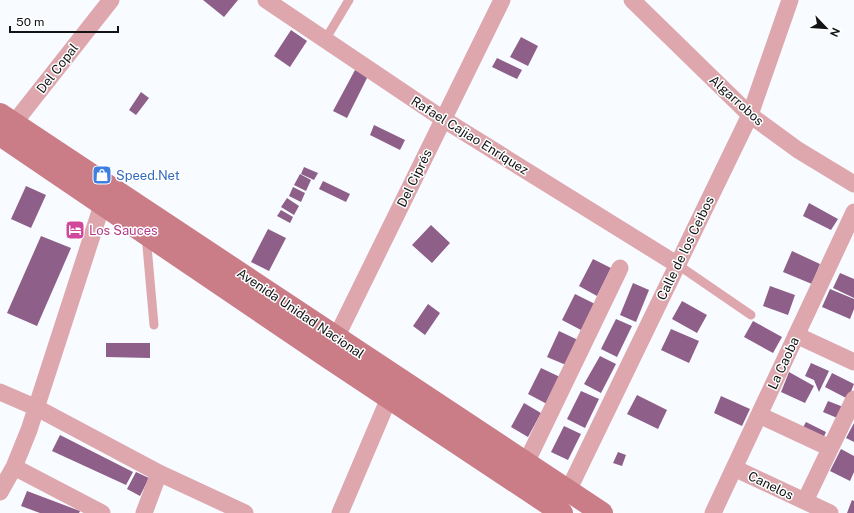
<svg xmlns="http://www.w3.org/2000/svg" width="854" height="513" font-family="'Public Sans',sans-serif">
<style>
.building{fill:#8d5f89}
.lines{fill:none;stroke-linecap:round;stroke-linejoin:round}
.lane{stroke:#dda7ad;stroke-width:9}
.street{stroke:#dda7ad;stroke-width:17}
.secondary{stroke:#ca7c87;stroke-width:22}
.labels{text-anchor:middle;stroke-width:3;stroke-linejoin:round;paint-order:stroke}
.street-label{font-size:13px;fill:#121314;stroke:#fff}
.shop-label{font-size:13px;fill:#366cbe;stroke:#fff;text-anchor:start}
.hotel-label{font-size:13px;fill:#b23c85;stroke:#fff;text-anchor:start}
</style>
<rect width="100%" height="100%" fill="#f8fbff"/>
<path class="building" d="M203,0H238L224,17Z
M291,30L307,41L290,67L274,56Z
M521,37L538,46L528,66L510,57Z
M497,58L522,70L517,79L492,67Z
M355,70L368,76L347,118L333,111Z
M141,92L149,98L136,115L129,110Z
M374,125L405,140L400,150L370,135Z
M304,167L318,173L314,180L301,174Z
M300,174L311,180L306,191L294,185Z
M323,181L350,194L346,202L319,189Z
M26,186L46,195L31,228L11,219Z
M293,187L305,193L301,202L289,196Z
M287,198L299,206L294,215L281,207Z
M809,203L838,219L831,230L803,216Z
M281,210L293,217L290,223L277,216Z
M431,225L450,243L432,263L412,245Z
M268,229L286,238L269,271L251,262Z
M41,236L71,248L37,326L7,313Z
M792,251L820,264L812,284L783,272Z
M593,259L611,268L597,296L579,286Z
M840,273L854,279V298L833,288Z
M633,283L649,290L636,322L620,315Z
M770,286L795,295L788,315L763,306Z
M830,289L854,299V309L850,319L822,307Z
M575,294L595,304L581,330L562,320Z
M682,301L707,315L697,333L672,319Z
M428,304L440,313L425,335L413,326Z
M616,319L632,326L617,357L601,349Z
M753,321L782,337L773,353L744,337Z
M671,329L699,341L689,363L661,350Z
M559,331L578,340L566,365L547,357Z
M106,343H150V358L106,357Z
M600,356L616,364L601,393L584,384Z
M811,363L829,371L819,392L814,380L805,376Z
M541,368L560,377L547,404L528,394Z
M789,372L814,386L805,403L781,392Z
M832,373L854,384L848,399L825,387Z
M581,391L599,399L585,428L567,419Z
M637,395L667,410L658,429L627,414Z
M721,396L750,409L742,426L714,413Z
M828,401L846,408L842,420L823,412Z
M524,403L541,413L528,437L511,427Z
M806,422L826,432L822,441L801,431Z
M854,423V442L846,438Z
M564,426L581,434L568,460L551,452Z
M60,435L133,472L126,485L52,451Z
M841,449L854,456V472L850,481L830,471Z
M618,452L626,455L622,466L613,463Z
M136,472L149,478L140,496L127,489Z
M27,491L80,511L79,513H40L21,506Z
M852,500L854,501V513H847Z"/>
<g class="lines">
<path class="lane" d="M325,40L349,0
M146,235L154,325
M678,265L751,315"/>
<path class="street" d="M266,0L443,119L678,265
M632,0L750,115L798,150L854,184
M7,132L111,0
M796,335L854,362
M331,348L502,0
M0,392L37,408L159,473L245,513
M759,415L830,448
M526,463L620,268
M14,467L102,513
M734,468L830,513
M568,491L750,115L790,0
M0,492L14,467L29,430L102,205
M805,501L854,399
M144,513L159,473
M340,513L389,398
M713,513L854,212"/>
<path class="secondary" d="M0,114L602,513
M0,135L327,357L562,513"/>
</g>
<defs>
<g id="shop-square" transform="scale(1)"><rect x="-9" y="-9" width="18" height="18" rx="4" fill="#3f7fe0" stroke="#fff"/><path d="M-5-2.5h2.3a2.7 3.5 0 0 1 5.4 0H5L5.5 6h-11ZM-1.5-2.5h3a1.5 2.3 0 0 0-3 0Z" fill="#fff"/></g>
<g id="hotel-square" transform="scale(1)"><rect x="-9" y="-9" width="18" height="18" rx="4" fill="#d1479c" stroke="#fff"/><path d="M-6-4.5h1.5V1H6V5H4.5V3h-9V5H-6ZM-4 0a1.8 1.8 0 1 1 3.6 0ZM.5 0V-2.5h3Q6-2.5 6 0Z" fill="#fff"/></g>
</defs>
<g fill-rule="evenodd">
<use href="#shop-square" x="102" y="175"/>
<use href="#hotel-square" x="75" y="230"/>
</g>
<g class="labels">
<g class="street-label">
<text transform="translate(57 68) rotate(-52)" y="5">Del Copal</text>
<text transform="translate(737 100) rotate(42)" y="5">Algarrobos</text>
<text transform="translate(470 135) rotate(32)" y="5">Rafael Cajiao Enríquez</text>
<text transform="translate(414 178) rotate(-64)" y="5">Del Ciprés</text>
<text transform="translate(685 248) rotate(-64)" y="5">Calle de los Ceibos</text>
<text transform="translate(301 313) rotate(34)" y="5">Avenida Unidad Nacional</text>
<text transform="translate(783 363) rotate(-65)" y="5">La Caoba</text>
<text transform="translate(771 485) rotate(26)" y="5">Canelos</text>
</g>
<g class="shop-label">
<text x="116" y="180">Speed.Net</text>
</g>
<g class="hotel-label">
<text x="89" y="235">Los Sauces</text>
</g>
</g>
<g transform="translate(826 28) rotate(115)" stroke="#ffffff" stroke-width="3" paint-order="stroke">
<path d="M0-3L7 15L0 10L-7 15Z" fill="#121314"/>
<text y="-6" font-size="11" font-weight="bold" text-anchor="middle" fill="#121314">N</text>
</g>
<path d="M10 26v6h108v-6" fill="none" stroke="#121314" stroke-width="2"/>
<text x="16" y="26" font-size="12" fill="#121314" stroke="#ffffff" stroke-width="3" paint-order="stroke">50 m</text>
</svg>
